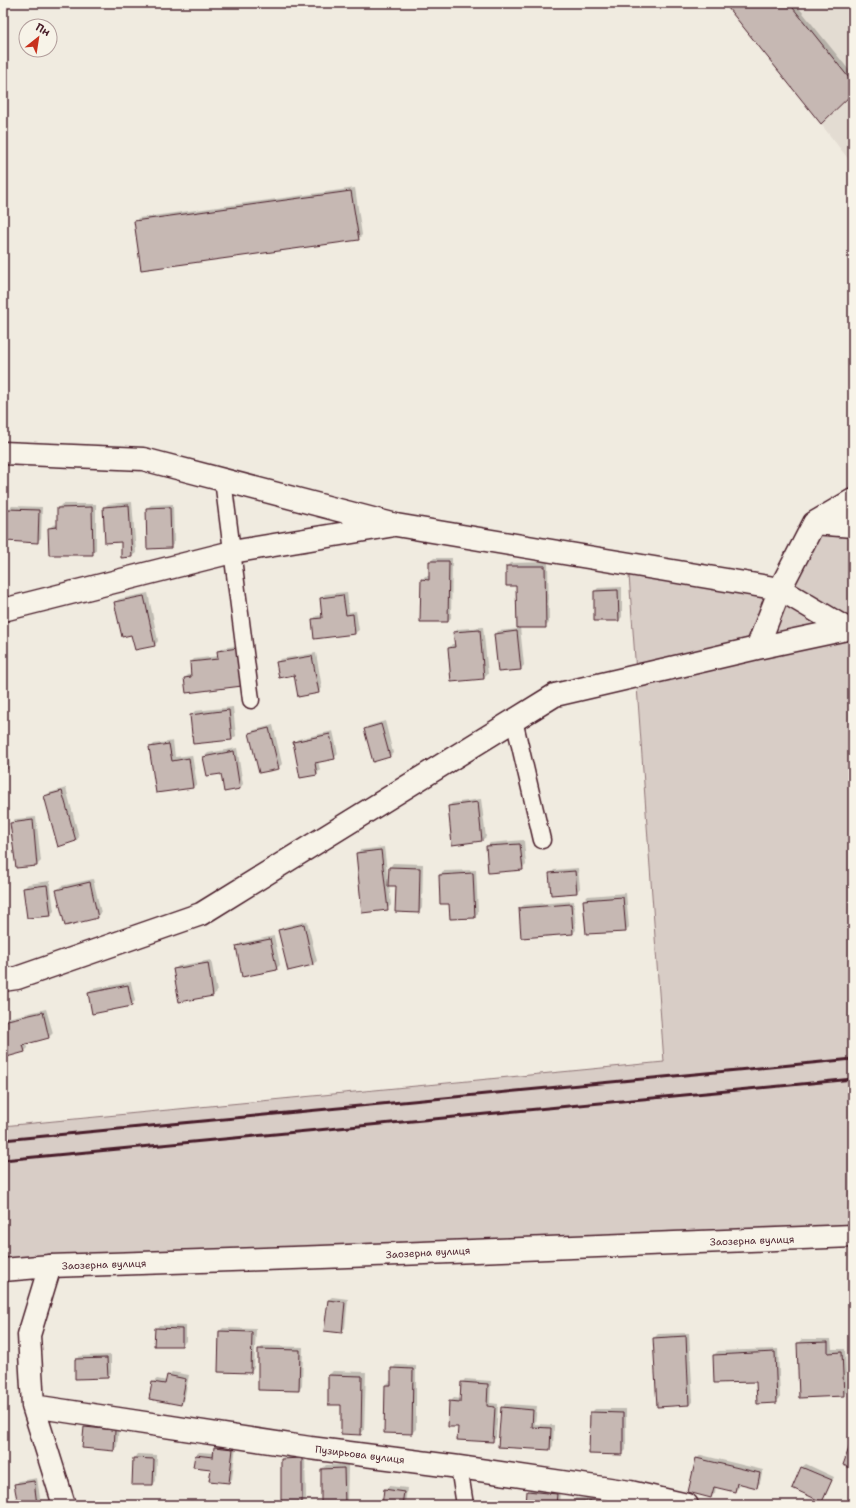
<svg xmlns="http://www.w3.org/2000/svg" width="856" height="1508" font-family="'Shantell Sans',sans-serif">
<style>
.built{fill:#e3dcd2}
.green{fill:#d8cdc6;stroke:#917678}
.shadow{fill:#0003}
.building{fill:#c6b8b3;stroke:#4a1f2b}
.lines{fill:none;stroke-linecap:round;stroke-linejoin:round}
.lane-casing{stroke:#4a1f2b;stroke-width:19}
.street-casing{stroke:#4a1f2b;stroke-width:25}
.secondary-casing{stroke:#4a1f2b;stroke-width:25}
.lane{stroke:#f7f3e8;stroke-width:16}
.street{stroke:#f7f3e8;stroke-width:22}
.secondary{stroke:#f7f3e8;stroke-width:22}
.rail{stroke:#4a1f2b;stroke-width:3}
.labels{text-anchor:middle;stroke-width:3;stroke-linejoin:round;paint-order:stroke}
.street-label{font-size:10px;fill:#4a1f2b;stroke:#f7f3e8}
</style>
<rect width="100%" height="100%" fill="#f0ebe0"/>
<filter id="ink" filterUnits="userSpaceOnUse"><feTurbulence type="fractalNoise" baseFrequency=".025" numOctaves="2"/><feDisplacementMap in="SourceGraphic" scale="8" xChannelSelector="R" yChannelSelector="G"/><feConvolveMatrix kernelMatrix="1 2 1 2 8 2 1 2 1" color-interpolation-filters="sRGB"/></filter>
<g filter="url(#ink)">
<path class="built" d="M724,3H853V165L821,124Z"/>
<path class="green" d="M816,534L853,536V1236L3,1270V1126L664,1062L629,575L783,600Z"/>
<path class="shadow" d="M725,3H795L853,75V92Z
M355,188L362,235L358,239L135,222L138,218Z
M132,502L136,553L132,556L121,541L104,507L108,504Z
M62,504H96V550L92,554L49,528L53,525L58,524V508Z
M173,504L174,543L171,547L147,508L151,505Z
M12,506L42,507L41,538L37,542L8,510Z
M434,558H452L451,618L447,621L422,580L425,576H430V562Z
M548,562L549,623L545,627H520L524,665L521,669L495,635L498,631L518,629L517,585L507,566L510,563Z
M622,587V617L619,620L595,591L598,588Z
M347,592L349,612L356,611L359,630L355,633L313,620L316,616L323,615L321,598L325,594Z
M148,593L158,641L155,645L132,634L115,602L119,599Z
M483,627L488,674L484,678L452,681L449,648L452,644H456L454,633L458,629Z
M241,645L187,692L185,678L189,674H192L191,662L194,659L219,656L218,651L222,648Z
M316,653L322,688L319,692L277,663L280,659Z
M233,707L236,736L232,739L191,715L195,711Z
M385,721L393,753L390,756L365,729L368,726Z
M3,725L10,765L6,769H3Z
M273,725L282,764L278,768L250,733L254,730Z
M333,731L338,754L334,758L318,761L320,770L317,774L294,742L298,739Z
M173,741L175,757L192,755L197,784L193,787L150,748L154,744Z
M237,748L243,784L240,788L204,757L208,753Z
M66,788L79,837L76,841L45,797L49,793Z
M481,799L486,837L482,840L453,844L449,806L452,803Z
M36,817L41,861L37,865L16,867L11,823L15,819Z
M524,840L526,865L522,869L487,846L490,843Z
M384,847L388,881H389L390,867L393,863L423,864L422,908L419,912L397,885H389L391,905L387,909L357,853L360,850Z
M578,868L580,888L577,892L550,874L554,870Z
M476,870L478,913L475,917L450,903L440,875L443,871Z
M93,879L101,913L98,917L66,924L57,890L61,886Z
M50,881L54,911L50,915L24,888L28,884Z
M626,893L629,927L625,931L584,900L588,896Z
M574,901L576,930L573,933L520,908L524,905Z
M307,921L317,961L313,964L289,970L279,931L283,927Z
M274,936L280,965L276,969L237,947L241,943Z
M211,960L217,992L213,995L180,1001L174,970L178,966Z
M131,982L135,1001L131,1005L89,993L92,989Z
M46,1009L53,1033L49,1037L27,1043L28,1048L25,1051L3,1057V1019Z
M332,1297L348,1299L345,1328L341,1332L328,1300Z
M159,1325L186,1326V1341L182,1345L156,1329Z
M223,1328L256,1329L254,1368L251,1372L220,1331Z
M689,1333L693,1401L689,1405L658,1406L654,1338L658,1334Z
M802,1339H831L832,1349H845L847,1392L843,1395L798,1343Z
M263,1346L303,1347L302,1386L299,1390L259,1350Z
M778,1349L780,1398L776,1402L757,1381L715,1382L714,1355L718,1351Z
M111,1355V1373L108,1377L76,1359L80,1356Z
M396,1365L416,1366V1429L412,1433L385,1432L386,1385L390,1381H392V1369Z
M333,1371L366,1372L364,1430L361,1434L342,1404L329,1375Z
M172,1372L189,1375L184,1401L181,1404L150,1398L153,1382L157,1379L167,1381L168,1376Z
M465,1379L491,1381L490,1403L498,1404L496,1438L492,1441L459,1426L450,1402L454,1398L461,1399L462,1383Z
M505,1404L537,1406L535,1424L554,1425L553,1446L550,1449L502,1408Z
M595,1409H626V1450L622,1454L591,1413Z
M89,1424L119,1426L117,1447L113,1450L85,1427Z
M219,1444L236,1446L232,1479L229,1482L196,1455L199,1452L214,1453L215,1447Z
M137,1454L157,1455L156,1481L153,1484H133L134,1458Z
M286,1455H305L306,1499L302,1502H282V1459Z
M701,1455L763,1470L760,1483L756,1487L740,1483L739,1487L735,1491L716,1486L715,1493L711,1497L697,1458Z
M806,1464L834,1477L825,1497L822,1500L793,1487L802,1467Z
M326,1465H348L347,1505H322V1469Z
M37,1478L41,1505L52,1503L53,1505H19L15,1485L19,1481Z
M389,1486L407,1488L405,1505H383L385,1489Z
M532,1488L560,1491L559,1505H527L528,1492Z
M576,1498H594V1505H573V1502Z"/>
<path class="building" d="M724,3H789L853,83V93L821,124Z
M351,191L359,240L141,270L134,221Z
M129,505L132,557L121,558V542L105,543L103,507Z
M92,507L93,555H49L48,528L57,527V508Z
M170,507L171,548L147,549L146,508Z
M7,509L39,510L38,543L6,541Z
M429,561H449L448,622H420L421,579L429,580Z
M506,566H545L546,628H517L516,586H506Z
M618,590L619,621H594V591Z
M343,595L346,615L353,614L355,634L314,639L312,619L322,618L320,598Z
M144,596L155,646L135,650L131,635L122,637L114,602Z
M480,630L484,679L451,682L448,648L455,647L453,632Z
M517,631L521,670L498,672L494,634Z
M238,648L242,686L186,693L184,678L191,677L190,662L218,659L217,651Z
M312,656L319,693L298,697L294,675L279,678L276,662Z
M229,710L232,740L193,744L190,715Z
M381,724L390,757L373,762L364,729Z
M269,728L279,769L259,773L249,733Z
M330,734L335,759L315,763L317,775L300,778L293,742Z
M169,744L172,761L189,758L193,788L156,793L149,747Z
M3,748L7,769L3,770Z
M234,751L240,789L224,792L221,774L207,776L203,757Z
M62,791L76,841L58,847L44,796Z
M478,802L482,841L452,845L448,806Z
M33,820L37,866L16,868L10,823Z
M520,844L523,870L488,873L486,846Z
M381,850L388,910L362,913L356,853Z
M389,867L420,868L419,913L395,912L396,886H388Z
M575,871L577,893L551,895L549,873Z
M473,873L475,918L450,919L449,904H440L439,875Z
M90,882L98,918L65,926L56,890Z
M47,885L51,916L27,918L23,888Z
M623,897L626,932L586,934L583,900Z
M571,904L573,934L521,938L519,908Z
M304,924L313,965L288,971L278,930Z
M270,939L277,970L242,977L236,946Z
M208,963L213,996L179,1002L173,969Z
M128,985L132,1006L92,1014L88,993Z
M43,1012L49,1038L23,1045L25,1052L3,1058V1021Z
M328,1300L345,1302L342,1333L324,1331Z
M155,1328L182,1329V1346H154Z
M219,1331L252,1332L251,1373L218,1372Z
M686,1336L689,1405L657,1407L653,1338Z
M828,1342V1353L842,1352L844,1396L799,1398L797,1343Z
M258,1349L300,1350L299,1391L258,1390Z
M775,1352L777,1403L757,1404L756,1382L714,1383L713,1355Z
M107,1358L108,1378L75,1379V1359Z
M391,1368L413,1369L412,1434L384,1433L385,1385H391Z
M167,1375L186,1379L181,1405L149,1399L152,1382L165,1384Z
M328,1375L362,1376L361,1435L341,1434V1405H328Z
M461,1382L488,1384L487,1406L495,1407L493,1442L457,1440L458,1427H448L449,1401L460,1402Z
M501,1407L533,1410L532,1427L551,1428L550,1450L498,1447Z
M590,1412L623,1413V1455L589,1454Z
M84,1427L115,1430L114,1451L82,1448Z
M850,1445L853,1446V1469L843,1465Z
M214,1447L233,1449L229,1483L209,1481L211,1469L193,1467L195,1455L213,1457Z
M133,1458L154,1459L153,1485H132Z
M302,1458V1503H281V1459Z
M696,1458L760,1473L757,1488L737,1483L735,1492L714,1487L711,1498L688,1492Z
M801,1467L832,1480L822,1502L792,1488Z
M344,1468L345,1505H321V1469Z
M34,1481L37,1505H18L14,1484Z
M384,1489L404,1492L402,1505H382Z
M527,1491L557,1494L556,1505H526Z
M591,1501V1505H572V1502Z"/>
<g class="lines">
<g class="lane-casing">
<path id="lane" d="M223,480L251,700
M514,720L542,840
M459,1467L465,1505"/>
</g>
<g class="street-casing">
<path id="street" d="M3,453L143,459L396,525L780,589L847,629
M814,523L853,526
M3,610L232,552L389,526
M757,648L780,589L814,523L853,500
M3,980L17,978L201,914L555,695L757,648L847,629H853
M50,1266L29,1335L33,1406L64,1505
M33,1406L310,1448L459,1467L630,1492L687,1505"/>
</g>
<g class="secondary-casing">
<path id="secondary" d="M3,1270L50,1266L322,1257L853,1236"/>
</g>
<use href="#lane" class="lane"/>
<use href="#street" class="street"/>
<use href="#secondary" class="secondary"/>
<path class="rail" d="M3,1140L853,1059
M3,1160L853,1079"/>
</g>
</g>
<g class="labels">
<g class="street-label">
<text transform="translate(752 1240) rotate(-2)" y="4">Заозерна вулиця</text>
<text transform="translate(428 1252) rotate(-3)" y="4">Заозерна вулиця</text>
<text transform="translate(104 1264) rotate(-2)" y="4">Заозерна вулиця</text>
<text transform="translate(360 1454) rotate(7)" y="4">Пузирьова вулиця</text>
</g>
</g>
<rect width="856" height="1508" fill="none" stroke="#f7f3e8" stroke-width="16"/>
<rect x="8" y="8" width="840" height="1492" fill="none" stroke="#4a1f2b" stroke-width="1.5" filter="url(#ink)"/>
<g transform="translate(38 38) rotate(30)"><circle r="19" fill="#f7f3e8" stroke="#b29e9c"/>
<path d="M0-3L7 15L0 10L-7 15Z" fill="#c8321e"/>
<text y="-6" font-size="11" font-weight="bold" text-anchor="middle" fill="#4a1f2b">Пн</text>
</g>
</svg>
